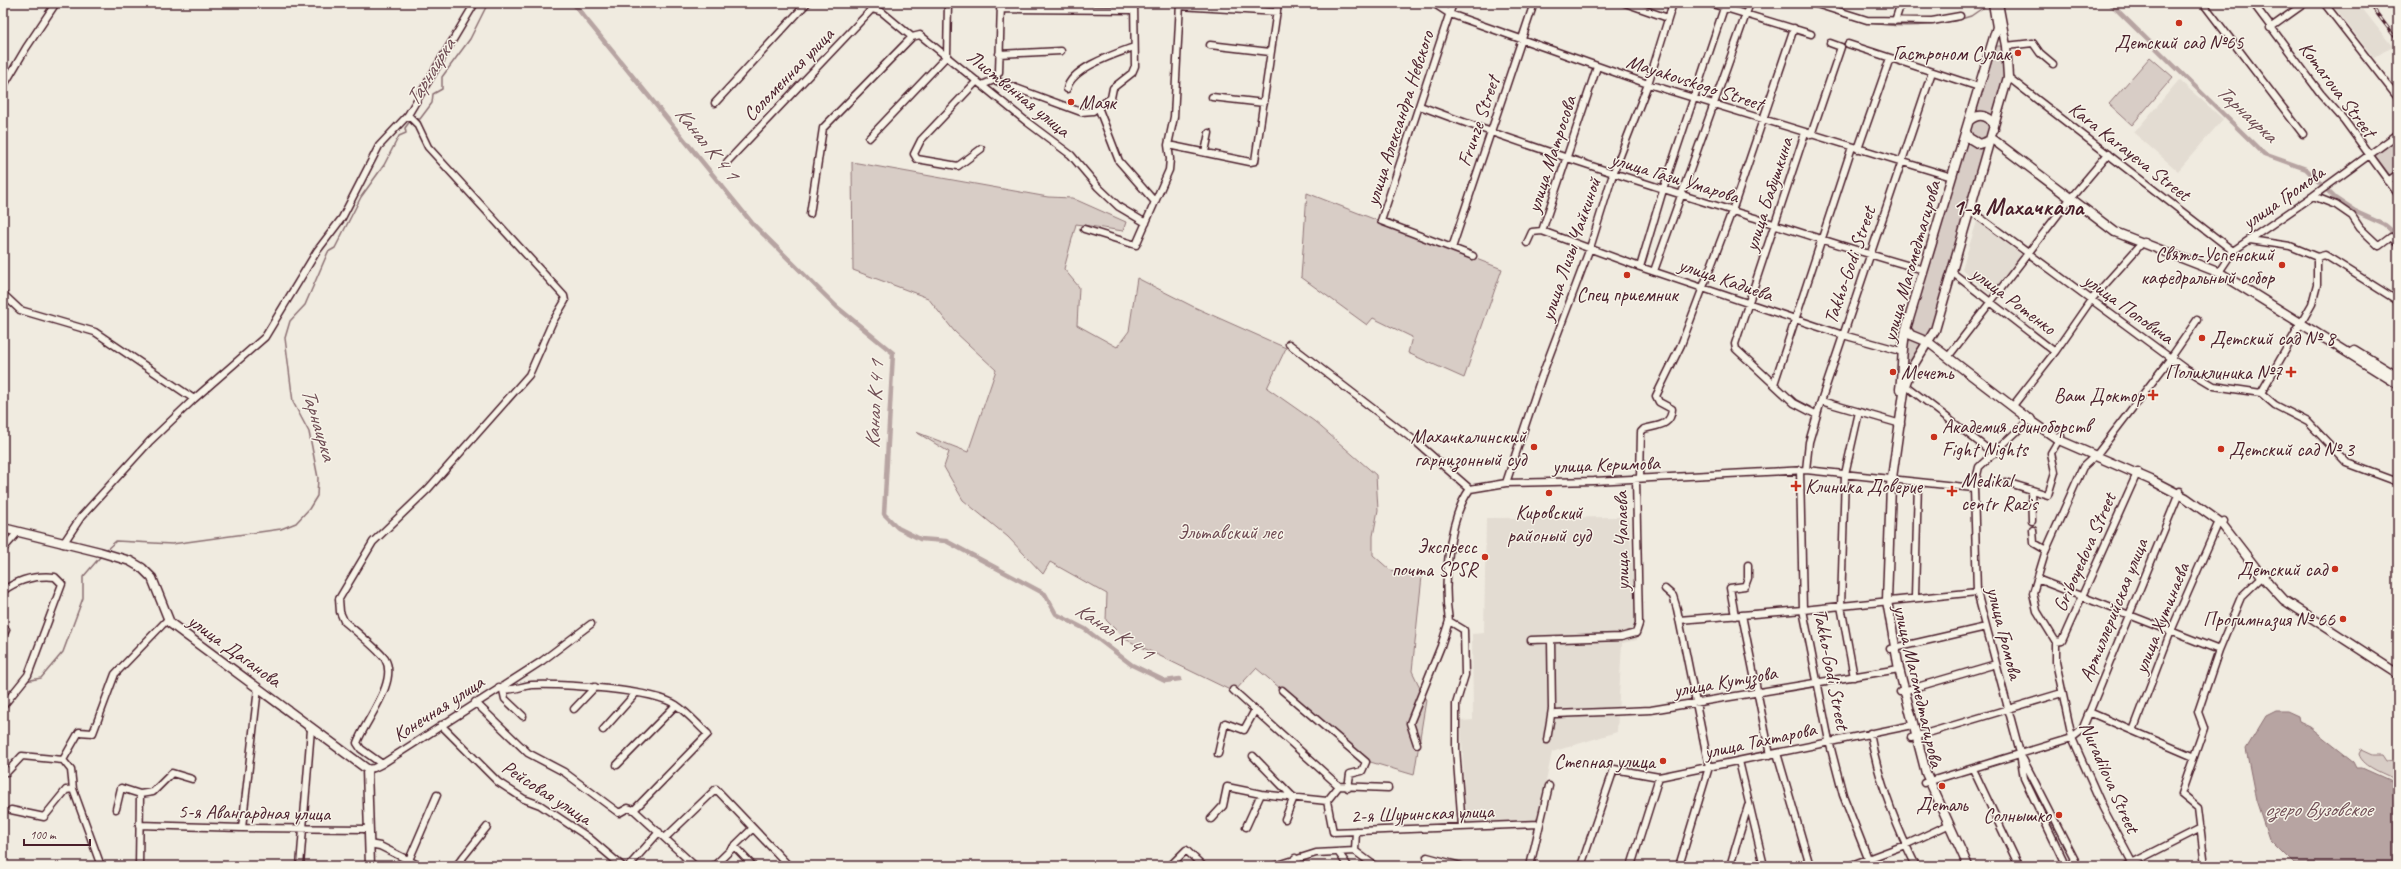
<svg xmlns="http://www.w3.org/2000/svg" width="2401" height="869" font-family="Caveat,sans-serif">
<style>
.built{fill:#e3dcd2}
.green{fill:#d8cdc6;stroke:#917678}
.water{fill:#b7a4a2;stroke:#8b6f72}
.lines{fill:none;stroke-linecap:round;stroke-linejoin:round}
.stream{stroke:#8b6f72;stroke-width:1.5}
.canal{stroke:#b7a4a2;stroke-width:4.5}
.minor-casing{stroke:#4a1f2b;stroke-width:9}
.major-casing{stroke:#4a1f2b;stroke-width:11}
.minor{stroke:#f7f3e8;stroke-width:6}
.major{stroke:#f7f3e8;stroke-width:8}
.rail-casing{stroke:#4a1f2b;stroke-width:3}
.rail{stroke:#f7f3e8;stroke-width:1.5;stroke-dasharray:4.5;stroke-linecap:butt}
.poi-dot{fill:#c8321e;stroke:#f7f3e8;stroke-width:1.5}
.labels{text-anchor:middle;stroke-width:3;stroke-linejoin:round;paint-order:stroke}
.poi-label{font-size:20px;fill:#4a1f2b;stroke:#f7f3e8;text-anchor:end}
.street-label{font-size:20px;fill:#4a1f2b;stroke:#f7f3e8}
.park-label{font-size:20px;fill:#6e4a52;stroke:#f7f3e8}
.water-label{font-size:21px;font-style:italic;fill:#704e55;stroke:#f7f3e8}
.district-label{font-size:24px;font-weight:bold;fill:#4a1f2b;stroke:#f7f3e8}
</style>
<rect width="100%" height="100%" fill="#f0ebe0"/>
<filter id="ink" filterUnits="userSpaceOnUse"><feTurbulence type="fractalNoise" baseFrequency=".025" numOctaves="2"/><feDisplacementMap in="SourceGraphic" scale="8" xChannelSelector="R" yChannelSelector="G"/><feConvolveMatrix kernelMatrix="1 2 1 2 8 2 1 2 1" color-interpolation-filters="sRGB"/></filter>
<g filter="url(#ink)">
<path class="built" d="M2331,3H2358L2392,46L2374,58Z
M2179,80L2223,119L2178,171L2134,133Z
M1977,221L2023,256L1992,296L1962,269Z
M1629,517L1637,640L1622,643L1617,732L1552,752L1538,821L1466,824L1461,721L1473,720L1472,634L1484,633L1486,518Z"/>
<path class="green" d="M1996,46H2001C2008,74 2001,91 1994,118L1987,112L1976,113Z
M2150,57L2173,77L2132,125L2109,104Z
M1970 130a10 10 0 1 1 20 0a10 10 0 1 1-20 0Z
M2398,137V173L2392,178L2374,154Z
M1967,140L1975,148L1987,146L1930,333L1925,336L1913,332L1911,327Z
M852,162L1048,197L1072,198L1126,222L1123,231L1076,224L1064,269L1079,287L1077,325L1117,347L1129,331L1137,278L1194,307L1286,348L1267,388L1314,421L1376,475L1378,510L1373,536V555L1390,570L1422,576L1412,671L1426,700L1414,775L1367,761L1256,668L1234,692L1125,639L1106,620L1107,594L1050,562L1043,574L1008,537L963,500L944,467L949,452L916,432L968,452L996,370L954,331L928,298L853,270Z
M1307,193L1502,269L1464,378L1408,353L1412,337L1373,318L1367,325L1301,277Z
M1908,336L1923,343L1907,366L1906,342Z
M2361,750L2372,755H2382L2386,761L2398,760V781C2387,774 2363,768 2359,754Z"/>
<path class="water" d="M2276,711H2287L2298,716L2299,722L2310,727L2354,762L2357,768H2362L2398,784V866H2296L2269,839L2256,800L2246,749L2266,716Z"/>
<g class="lines">
<path class="stream" d="M1801,3L1814,7
M1824,9C1866,27 1912,30 1957,20
M1961,19L1971,16L1984,7
M415,119H420L432,103L433,94L442,89V77L470,39L488,3
M105,551L116,541L172,544L281,529L296,523L309,509L317,496L318,478L309,432L293,402L285,338L290,321L305,305L328,252L335,248L361,197L384,165L399,136L406,133L405,128L410,121
M26,681L41,678L63,652L83,598V577L101,556"/>
<path class="canal" d="M573,3L752,223L837,307L893,353L884,514L898,528L920,539L946,541L1045,594L1056,614L1085,629L1132,665L1165,681L1180,679
M2110,3L2264,154L2306,169L2335,198L2356,212L2385,225L2398,236"/>
<g class="minor-casing">
<path id="minor" d="M864,3L872,9L882,12L912,37L920,35L1027,122L1071,155L1098,187L1119,207L1146,223
M1134,3L1135,66L1132,73L1113,88L1111,98L1098,107L1119,161L1155,202
M1433,3L1450,14L1648,84L1952,177
M1453,3L1381,221L1473,256
M1625,3L1668,18
M1709,3L1811,34
M1813,3L1867,20L1932,21L1960,16
M2203,3L2303,134
M2253,3L2321,94L2344,120L2398,194
M2324,3L2398,98
M3,4L4,3
M1180,6L1277,12
M1000,9L1134,10
M1895,21L1901,3
M2270,28L2305,3
M1848,44L1979,87
M1210,45L1270,52
M2006,46L2033,43L2040,53L2053,64
M999,54L1061,51
M2008,77L2233,251
M994,80L1081,112L1093,111L1098,107
M977,81L921,140L914,154L917,159L958,166L981,149
M982,85L994,80L999,72L1001,3
M3,87L26,48L56,3
M1067,89C1071,68 1115,54 1134,47
M1212,97L1264,103
M715,103L807,3
M1420,106C1523,145 1628,178 1733,211C1796,231 1859,252 1924,270
M1805,133L1735,344L1736,349L1794,403L1817,415
M1811,135L1841,47L1830,43
M869,138L947,56L948,3
M1168,145L1250,162L1255,161L1278,3
M1858,149L1890,58
M1205,152L1209,133
M727,162L872,9
M2388,181L2398,174
M2313,196L2336,205L2352,216L2360,228L2379,246L2391,237L2398,244
M1971,211L2184,368L2214,386L2261,393L2275,405L2308,422L2347,463L2398,482
M810,214L823,128L912,37
M1084,229L1136,245L1169,170L1170,159L1168,145L1174,117L1180,3
M1542,231L1640,267L1843,335L1901,351
M2250,240L2290,246L2317,257L2325,255L2398,301
M1527,243L1532,232L1542,231L1597,67
M1452,248L1534,3
M1640,267L1663,190L1724,8
M2221,269L2233,251L2313,196L2398,134
M1654,271L1750,3
M1953,273L2055,352
M3,294L20,310L95,332L194,399
M1289,344L1415,441L1470,489L1506,483L1594,481L1806,470L1974,488
M1948,357L2070,199L2108,154
M1774,384L1852,147
M1905,385L1994,454
M2261,393L2312,304L2317,285V257
M1821,401L1901,424
M2012,407L2055,352L2091,300L2144,241
M2031,418L1979,467L1974,488L1977,592L2020,753L2024,778L2066,866
M1800,470L1803,610L1829,741L1843,795L1871,866
M1806,470L1809,442L1821,401L1932,72
M1640,478L1641,432L1644,429C1658,425 1671,426 1672,409L1659,402L1656,396L1681,345L1732,211L1794,28
M2006,482L2048,495L2055,472L2051,453L2061,436
M1506,483L1541,378L1590,248L1613,174L1648,84L1673,3
M2031,490L2032,521
M2033,530L2034,543L2046,550
M63,544L81,517L150,441L194,399L265,337L317,251L342,218L379,146L408,115L475,3
M3,549L18,532
M2037,579L2219,650
M1665,589L1673,596L1677,609L1709,767L1679,866
M3,591C19,579 36,575 55,577L62,584L28,675L3,706
M1915,597L1918,482
M1742,615L1770,755
M1735,616L1730,588L1745,586L1748,578V565
M1679,620L1803,610L1977,592
M3,628L6,630L3,636
M1531,640L1621,637L1636,633L1639,624L1636,479
M2056,642L2062,641L2138,471
M1890,649L1986,627
M1854,677L1841,606L1845,474L1859,412
M499,687C510,693 520,686 532,685C561,684 653,689 676,705C688,713 698,725 708,734L634,810
M503,690L505,699L523,716
M1233,690L1339,786
M1282,690L1366,762L1362,771L1350,774L1348,788
M1900,692L1996,664
M475,702L528,753L564,772L619,813L628,808L634,810L695,866
M574,709L595,687
M2089,712L2194,757
M1556,714L1651,710L1899,669
M441,725L498,782L524,799L540,805L588,837L622,866
M603,730L636,693
M2133,731L2171,631L2217,526L2224,521
M1870,733C1878,779 1895,824 1916,866
M1911,738L2062,693
M1547,740L1552,709L1551,640
M1417,744L1410,723L1441,646L1449,621
M1777,753L1810,866
M1218,754L1225,723L1244,730L1255,710
M1253,756L1293,797
M2023,759L2078,866
M1739,761L1764,866
M382,764L361,749L357,743C364,722 399,682 385,659C379,650 353,629 344,621L340,612L339,599L373,542L428,489L529,375L552,323L565,301L564,296L428,147L417,124L408,115
M617,765L676,705
M366,769L374,768L382,764L542,661L591,624
M1973,769L2019,866
M7,772L22,756L63,760
M1924,783L2072,738L2082,730L2180,491
M1388,788L1339,786L1327,801L1333,832L1540,824
M116,809L121,788L140,794
M11,810L44,817L66,790L73,789
M1211,819L1223,806L1227,787L1261,794L1327,801
M1285,819L1294,797
M139,825L242,828L369,829
M1246,827L1261,794
M1462,827L1456,748V704L1465,675L1464,630L1449,621C1443,584 1448,519 1470,489
M242,828L258,688
M665,838L716,789L789,866
M369,844L380,846L420,866
M734,846L753,866
M1355,851L1375,866
M1338,852L1348,866
M1295,858L1300,866
M409,860L437,795
M101,866L73,789L71,770L63,760L79,732L93,733L115,674L168,619
M139,866L140,794L153,792L172,773L192,779
M300,866L311,729
M456,866L487,827
M629,866L659,832
M681,866L687,859
M714,866L753,828
M1170,866L1186,850L1203,866
M1275,866L1316,853L1355,851L1356,831
M1432,866L1427,857L1461,866
M1530,866L1549,786
M1581,866L1614,769L1659,777L1913,725
M1631,866L1659,777
M1730,866L1748,806
M1849,866L1905,845L1948,825
M2126,866L2201,828
M2134,866L2103,808L2072,738L2056,662V642L2037,611L2033,593L2046,550L2083,467L2098,453L2170,359L2197,320
M2205,866L2198,808L2181,794L2204,728L2198,712L2219,650L2241,597L2266,573"/>
</g>
<g class="major-casing">
<path id="major" d="M1969,121C1979,112 1992,115 1994,129
M1966,132L1969,138L1979,144L1991,140
M1991,138L2115,232L2220,273L2398,384
M1906,329L1911,335L1928,342L2030,420L2059,440L2151,480L2186,498L2221,523L2262,576L2284,600L2398,674
M2354,350L2398,377
M1900,389C1903,368 1901,350 1906,329L1997,27L1993,3
M3,528L100,552L130,561L142,568L152,578L170,623L367,769L370,866
M1968,866L1926,773L1899,669L1887,601L1891,485L1905,385L1911,369L1935,330L2008,77L2006,46L1998,3"/>
</g>
<use href="#minor" class="minor"/>
<use href="#major" class="major"/>
<g class="rail-casing">
<path id="rail" d="M2369,3L2398,41
M2392,3L2398,11"/>
</g>
<use href="#rail" class="rail"/>
</g>
</g>
<g class="poi-dot">
<circle cx="2179" cy="23" r="4"/>
<circle cx="2018" cy="53" r="4"/>
<circle cx="1071" cy="102" r="4"/>
<circle cx="2282" cy="265" r="4"/>
<circle cx="1627" cy="275" r="4"/>
<circle cx="2202" cy="338" r="4"/>
<circle cx="1893" cy="372" r="4"/>
<path d="M2289 366h4v4h4v4h-4v4h-4v-4h-4v-4h4z"/>
<path d="M2151 389h4v4h4v4h-4v4h-4v-4h-4v-4h4z"/>
<circle cx="1934" cy="437" r="4"/>
<circle cx="1534" cy="447" r="4"/>
<circle cx="2221" cy="449" r="4"/>
<path d="M1794 480h4v4h4v4h-4v4h-4v-4h-4v-4h4z"/>
<path d="M1950 485h4v4h4v4h-4v4h-4v-4h-4v-4h4z"/>
<circle cx="1549" cy="493" r="4"/>
<circle cx="1485" cy="557" r="4"/>
<circle cx="2335" cy="569" r="4"/>
<circle cx="2343" cy="619" r="4"/>
<circle cx="1663" cy="761" r="4"/>
<circle cx="1942" cy="786" r="4"/>
<circle cx="2059" cy="815" r="4"/>
</g>
<g class="labels">
<g class="poi-label">
<text x="2179" y="49" text-anchor="middle">Детский сад №65</text>
<text x="2010" y="60">Гастроном Сулак</text>
<text x="1079" y="109" text-anchor="start">Маяк</text>
<text x="2274" y="261">Свято-Успенский<tspan x="2274" dy="23">кафедральный собор</tspan></text>
<text x="1627" y="301" text-anchor="middle">Спец приемник</text>
<text x="2210" y="345" text-anchor="start">Детский сад № 8</text>
<text x="1901" y="379" text-anchor="start">Мечеть</text>
<text x="2282" y="379">Поликлиника №7</text>
<text x="2144" y="402">Ваш Доктор</text>
<text x="1942" y="433" text-anchor="start">Академия единоборств<tspan x="1942" dy="23">Fight Nights</tspan></text>
<text x="1526" y="443">Махачкалинский<tspan x="1526" dy="23">гарнизонный суд</tspan></text>
<text x="2229" y="456" text-anchor="start">Детский сад № 3</text>
<text x="1961" y="487" text-anchor="start">Medikal<tspan x="1961" dy="23">centr Razis</tspan></text>
<text x="1805" y="493" text-anchor="start">Клиника Доверие</text>
<text x="1549" y="519" text-anchor="middle">Кировский<tspan x="1549" dy="23">районый суд</tspan></text>
<text x="1477" y="553">Экспресс<tspan x="1477" dy="23">почта SPSR</tspan></text>
<text x="2327" y="576">Детский сад</text>
<text x="2335" y="626">Прогимназия № 66</text>
<text x="1655" y="768">Степная улица</text>
<text x="1942" y="811" text-anchor="middle">Деталь</text>
<text x="2051" y="822">Солнышко</text>
</g>
<g class="street-label">
<text transform="translate(788 74) rotate(-46)" y="7">Соломенная улица</text>
<text transform="translate(1695 82) rotate(18)" y="7">Mayakovskogo Street</text>
<text transform="translate(2338 89) rotate(53)" y="7">Komarova Street</text>
<text transform="translate(1019 93) rotate(39)" y="7">Лиственная улица</text>
<text transform="translate(1399 118) rotate(-72)" y="7">улица Александра Невского</text>
<text transform="translate(1478 121) rotate(-71)" y="7">Frunze Street</text>
<text transform="translate(2130 151) rotate(38)" y="7">Kara Karayeva Street</text>
<text transform="translate(1551 154) rotate(-72)" y="7">улица Матросова</text>
<text transform="translate(1675 177) rotate(17)" y="7">улица Гази Умарова</text>
<text transform="translate(1768 194) rotate(-72)" y="7">улица Бабушкина</text>
<text transform="translate(2283 197) rotate(-35)" y="7">улица Громова</text>
<text transform="translate(1570 249) rotate(-71)" y="7">улица Лизы Чайкиной</text>
<text transform="translate(1911 261) rotate(-74)" y="7">улица Магомедтагирова</text>
<text transform="translate(1849 265) rotate(-71)" y="7">Takho-Godi Street</text>
<text transform="translate(1726 279) rotate(19)" y="7">улица Кадиева</text>
<text transform="translate(2014 300) rotate(37)" y="7">улица Ротенко</text>
<text transform="translate(2129 308) rotate(36)" y="7">улица Поповича</text>
<text transform="translate(1606 464) rotate(-2)" y="7">улица Керимова</text>
<text transform="translate(1621 541) rotate(-91)" y="7">улица Чапаева</text>
<text transform="translate(2084 552) rotate(-66)" y="7">Griboyedova Street</text>
<text transform="translate(2113 610) rotate(-68)" y="7">Артиллерийская улица</text>
<text transform="translate(2161 618) rotate(-68)" y="7">улица Хутинаева</text>
<text transform="translate(2005 633) rotate(76)" y="7">улица Громова</text>
<text transform="translate(235 650) rotate(36)" y="7">улица Даганова</text>
<text transform="translate(1832 669) rotate(79)" y="7">Takho-Godi Street</text>
<text transform="translate(1725 681) rotate(-10)" y="7">улица Кутузова</text>
<text transform="translate(1919 686) rotate(77)" y="7">улица Магомедтагирова</text>
<text transform="translate(438 708) rotate(-33)" y="7">Конечная улица</text>
<text transform="translate(1760 740) rotate(-12)" y="7">улица Тахтарова</text>
<text transform="translate(2110 777) rotate(66)" y="7">Nuradilova Street</text>
<text transform="translate(547 792) rotate(33)" y="7">Рейсовая улица</text>
<text transform="translate(254 812) rotate(1)" y="7">5-я Авангардная улица</text>
<text transform="translate(1422 813) rotate(-2)" y="7">2-я Шуринская улица</text>
</g>
<g class="park-label">
<text x="1230" y="539">Эльтавский лес</text>
</g>
<g class="water-label">
<text transform="translate(430 72) rotate(-58)" y="7">Тарнаирка</text>
<text transform="translate(2247 113) rotate(43)" y="7">Тарнаирка</text>
<text transform="translate(707 143) rotate(51)" y="7">Канал К 4 1</text>
<text transform="translate(874 405) rotate(-87)" y="7">Канал К 4 1</text>
<text transform="translate(319 424) rotate(73)" y="7">Тарнаирка</text>
<text transform="translate(1114 631) rotate(33)" y="7">Канал К 4 1</text>
<text x="2318" y="816">озеро Вузовское</text>
</g>
<g class="district-label">
<text x="2018" y="215">1-я Махачкала</text>
</g>
</g>
<rect width="2401" height="869" fill="none" stroke="#f7f3e8" stroke-width="16"/>
<rect x="8" y="8" width="2385" height="853" fill="none" stroke="#4a1f2b" stroke-width="1.5" filter="url(#ink)"/>
<path d="M24 839v6h66v-6" fill="none" stroke="#4a1f2b" stroke-width="2"/>
<text x="30" y="839" font-size="12" fill="#4a1f2b" stroke="#f7f3e8" stroke-width="3" paint-order="stroke">100 m</text>
</svg>
